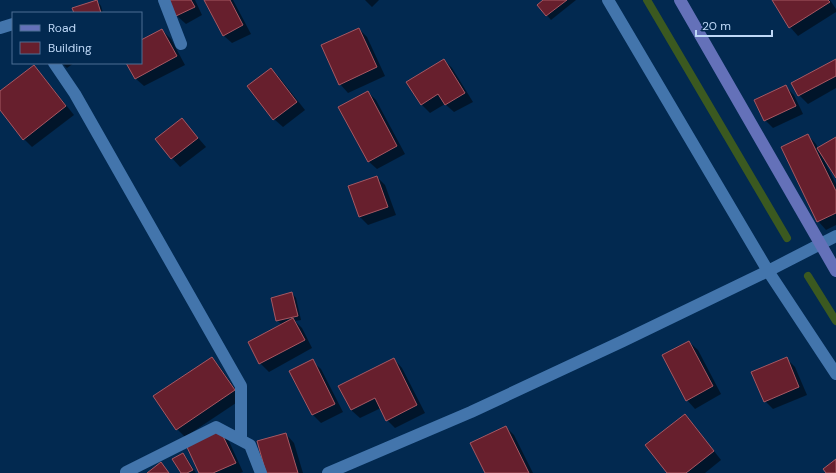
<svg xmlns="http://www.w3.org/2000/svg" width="836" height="473" font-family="'DM Sans',sans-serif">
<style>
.shadow{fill:#0007}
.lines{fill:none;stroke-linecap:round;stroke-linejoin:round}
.stream{stroke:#3b5920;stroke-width:8}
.building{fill:#671f2d;stroke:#a65863}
.street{stroke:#4375ac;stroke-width:12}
.secondary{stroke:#6471b9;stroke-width:12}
</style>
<rect width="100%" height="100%" fill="#022950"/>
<path class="shadow" d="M169,0H195L202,15L186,24L177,16Z
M205,0H233L251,34L232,43L223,35Z
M365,0H379L372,7Z
M545,0H576L551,20L538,5Z
M773,0H830L836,9V12L798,36L790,27Z
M97,1L101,6L103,13H75Z
M359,29L367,37L385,76L348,93L340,84Z
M162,30L171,39L185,65L144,86L135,78L127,63H141V42Z
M444,60L452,68L473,102L454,112L445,104L430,113L422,105L408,82Z
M836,60V88L808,104L799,95Z
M62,63H74L67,68Z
M34,66L42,75L74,115L32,147L24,139L0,108V93Z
M271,69L279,77L305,110L283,127L274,119Z
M786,87L794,95L803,114L773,128L765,120Z
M368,92L376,100L405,154L377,169L368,161Z
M182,119L206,147L180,167L172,158Z
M808,135L816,144L818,148L836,138V177L825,159L824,160L836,184V225L826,230L818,221Z
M377,177L385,185L396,215L368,225L360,217Z
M292,293L296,298L301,320L295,321L302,328L312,348L269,372L260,363L282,325L277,320Z
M689,342L698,350L721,394L695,409L687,400Z
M212,358L220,367L242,399L185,437L177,429Z
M394,359L402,368L425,413L395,428L387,420L381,408L360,418L351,410Z
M787,359L795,367L807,395L773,409L765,401Z
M312,361L321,369L343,412L321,423L313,415L291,371Z
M685,416L693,424L721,460L705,473H668Z
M506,427L514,435L533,473H486Z
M220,431L228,439L243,472L240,473H200Z
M286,434L294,443L303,473H267Z
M183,454L187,458L196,473H182Z"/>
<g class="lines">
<path class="stream" d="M647,0L787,238
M808,276L836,321"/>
</g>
<path class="building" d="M97,0L101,13H74L72,8Z
M168,0H191L195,7L176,16Z
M204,0H230L243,25L223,36Z
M543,0H567L546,16L537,5Z
M772,0H828L830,2L789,28Z
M359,28L377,67L339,85L321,45Z
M162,29L177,56L135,79L126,63H141V40Z
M444,59L465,93L445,105L438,94L421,105L406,82Z
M836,59V76L798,96L791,83Z
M34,65L66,106L23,140L0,110V91Z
M271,68L297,102L273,120L247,86Z
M786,85L796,106L764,121L754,100Z
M368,91L397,146L368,162L338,107Z
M182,118L198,138L171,159L155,139Z
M808,134L836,191V213L817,222L781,147Z
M836,137V178L817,148Z
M377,176L388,207L359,217L348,186Z
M292,292L298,316L276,321L271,298Z
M293,318L305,340L259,364L248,342Z
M689,341L713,386L686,401L662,355Z
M212,357L235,390L176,430L153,396Z
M787,357L799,387L764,402L751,372Z
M394,358L417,405L386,421L375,398L351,410L338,386Z
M313,359L335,404L312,415L289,371Z
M685,414L714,451L686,473H667L645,445Z
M506,426L529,473H485L470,443Z
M220,430L236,463L213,473H199L186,445Z
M286,433L298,473H266L257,441Z
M183,453L193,470L187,473H181L172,459Z
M836,459V473H826L823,469Z
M161,462L169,473H147Z"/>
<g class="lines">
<path class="street" d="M164,0L181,44
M608,0L768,271L836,374
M0,28L13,24
M54,63L75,94L241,386V440
M126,472L216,427L250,445L261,473
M328,473L471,412L623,341L768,271L836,236"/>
<path class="secondary" d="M680,0L836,271"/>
</g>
<rect x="12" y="12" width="130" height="52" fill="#022950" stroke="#4d6f93"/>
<rect x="20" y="25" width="20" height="6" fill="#6471b9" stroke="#4d6f93"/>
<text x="48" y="32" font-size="12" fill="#bed8f7">Road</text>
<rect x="20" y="42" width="20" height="12" fill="#671f2d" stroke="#4d6f93"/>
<text x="48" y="52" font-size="12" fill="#bed8f7">Building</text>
<path d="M696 30v6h76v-6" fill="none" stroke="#bed8f7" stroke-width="2"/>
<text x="702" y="30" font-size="12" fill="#bed8f7" stroke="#022950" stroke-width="3" paint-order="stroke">20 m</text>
</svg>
